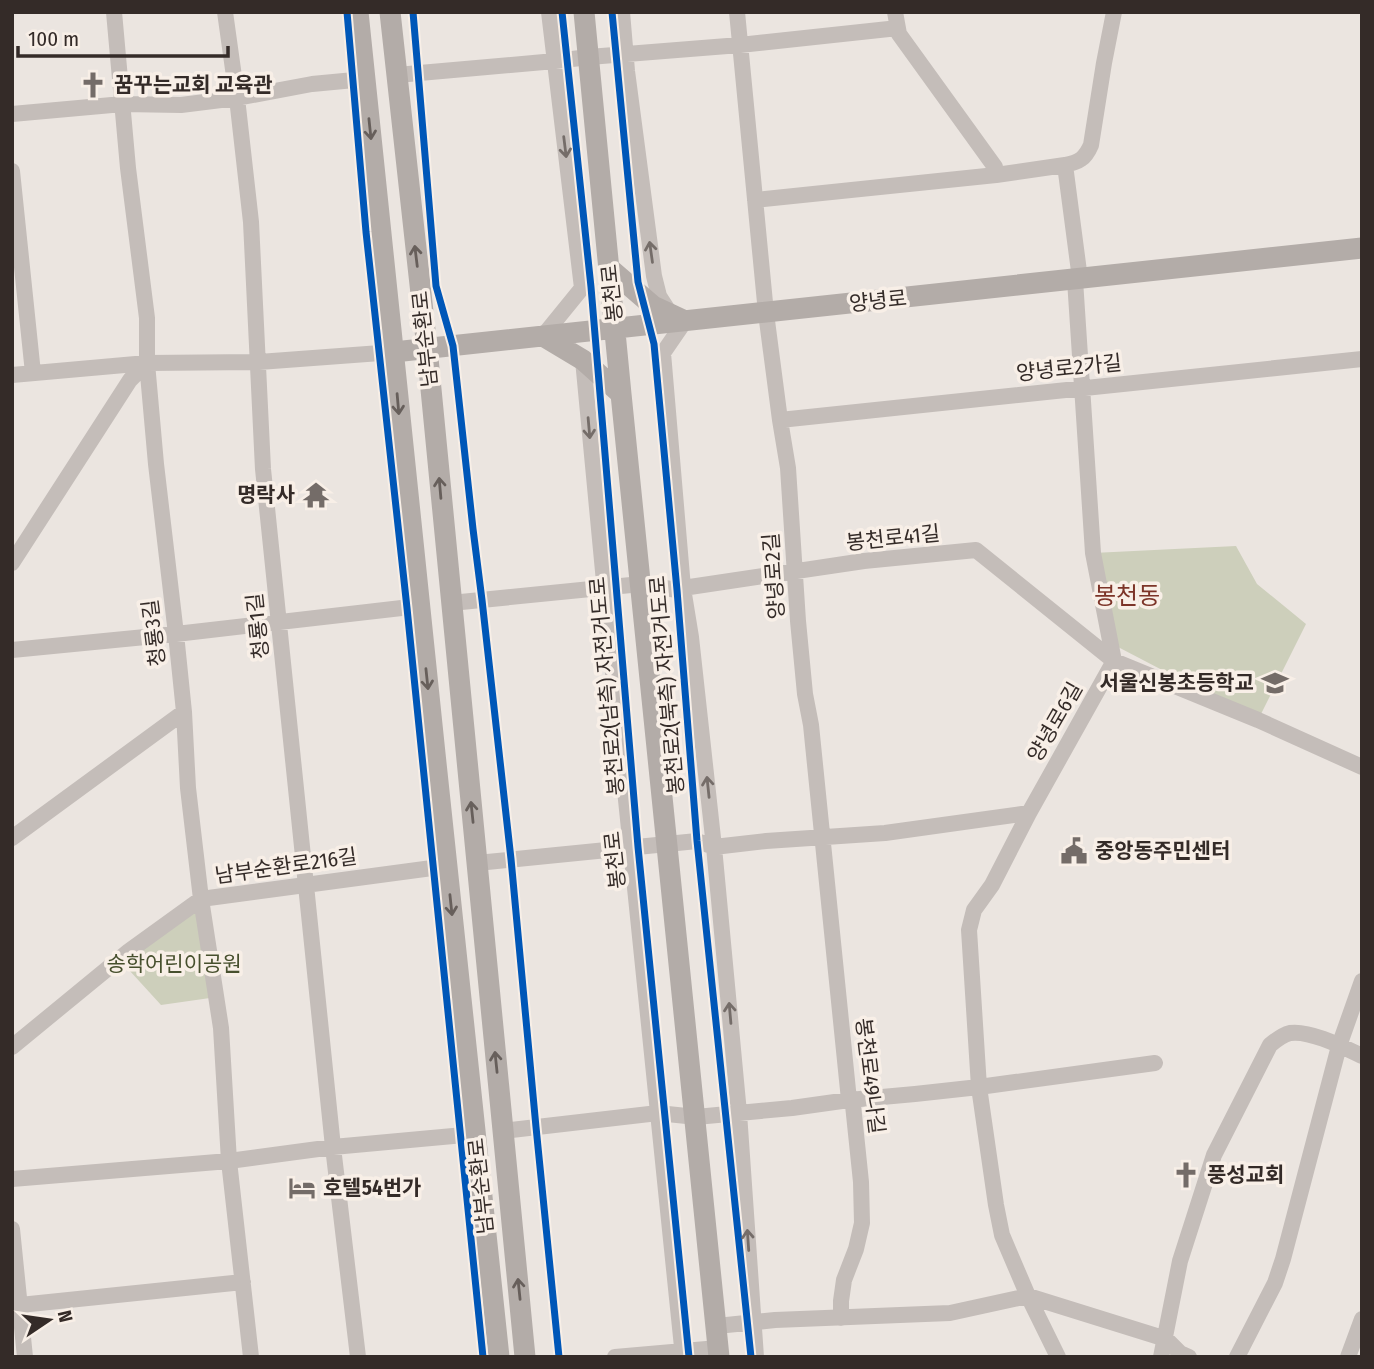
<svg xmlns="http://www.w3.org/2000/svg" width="1374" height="1369" font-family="'Fira Sans Condensed','Noto Sans KR',sans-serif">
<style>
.green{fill:#cdcfbb}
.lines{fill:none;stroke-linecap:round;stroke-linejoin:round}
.minor{stroke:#c4bdb9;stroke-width:16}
.major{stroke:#b3aca8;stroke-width:21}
.cycleway-casing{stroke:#f8efe7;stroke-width:11}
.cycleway{stroke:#0057b8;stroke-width:7}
.oneway{stroke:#675f5b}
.oneway2{stroke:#756d69}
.labels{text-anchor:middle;stroke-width:7;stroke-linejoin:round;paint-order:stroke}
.poi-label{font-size:21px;font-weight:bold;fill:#342b28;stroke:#f8efe7;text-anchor:start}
.street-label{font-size:21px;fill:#342b28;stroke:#f8efe7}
.park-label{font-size:21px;fill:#47502e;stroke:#f8efe7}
.quarter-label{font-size:24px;fill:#7c3428;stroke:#f8efe7}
</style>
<rect width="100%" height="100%" fill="#ebe5e0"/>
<path class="green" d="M1236,546L1257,584L1306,624L1258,720L1118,647L1093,553Z
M201,899L217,997L161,1005L119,959Z"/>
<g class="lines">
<path class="minor" d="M114,12L128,168L147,318V363L156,464L176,634L184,712L188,788L201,899L221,1028L229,1161L251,1357
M225,12L237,98L251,222L263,469L333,1147L358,1357
M622,12L627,71L654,276L659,296L670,313
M737,12L766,313L780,420L788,468L798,621L805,694L811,725L849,1100L853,1105L861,1182L862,1223L856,1249L844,1280L841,1301V1318
M895,12L899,34L995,167L996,175
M397,75L555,61L589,57L740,45L898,28
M12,114L123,104L181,105L237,98L312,84L365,79
M12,171L33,373
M755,200L996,175L1065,165
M1080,279L1065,165C1079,162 1085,159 1091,145L1104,63L1114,12
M685,321L663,353L683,588L691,637L714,847L739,1113L756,1357
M543,336L582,288L549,12
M583,360L608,624L683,1357
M12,375L147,363L259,362L394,352
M780,420L1362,359
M12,563L130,380L147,363
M451,603L641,584L677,590L683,588L864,561L976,550L1114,661L1258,720L1362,767
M12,650L176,634L419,606
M12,838L184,712
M477,863L697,841L714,847L766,841L885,833L1029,813
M12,1047L129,951L201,899L447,866
M503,1131L658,1113L696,1117L792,1108L849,1100L915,1094L979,1087L1155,1063
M12,1179L229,1161L333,1147L475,1134
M12,1229L25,1357
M20,1305L243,1282
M717,1326L775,1320L950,1313L1028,1296L1166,1339L1180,1353L1189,1357
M615,1357L718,1348
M1058,1357L1028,1296L1002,1235L996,1205L979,1087L969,930L974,910L992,885L1029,813L1114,661L1093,553L1075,280
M1161,1357L1180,1261L1214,1155L1270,1045C1276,1040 1282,1035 1290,1033C1310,1030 1343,1047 1362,1056
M1237,1357L1275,1283L1283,1259L1339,1046L1362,981
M1348,1357L1362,1319"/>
<path class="major" d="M358,12C404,460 451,909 499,1357
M390,12L427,348L525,1357
M584,12L621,394L719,1357
M609,268L653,306L683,320
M543,336L583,360L621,394
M394,352L1362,248"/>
<g class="cycleway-casing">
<path id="cycleway" d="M347,12L366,232L407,608L483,1357
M413,12L436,286L453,346L473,529L482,600L511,859L536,1127L559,1357
M562,12L591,287L638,847L689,1357
M612,12L638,282L654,344L677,590L697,841L751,1357"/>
</g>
<use href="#cycleway" class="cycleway"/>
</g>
<defs><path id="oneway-shaft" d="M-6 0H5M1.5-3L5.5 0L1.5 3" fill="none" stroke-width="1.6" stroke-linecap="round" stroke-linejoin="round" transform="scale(1.75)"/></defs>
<g class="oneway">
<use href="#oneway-shaft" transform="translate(370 129) rotate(84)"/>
<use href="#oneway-shaft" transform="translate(416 256) rotate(-97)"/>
<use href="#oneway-shaft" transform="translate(398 404) rotate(85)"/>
<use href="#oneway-shaft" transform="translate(440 488) rotate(-95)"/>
<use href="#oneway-shaft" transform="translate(427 679) rotate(84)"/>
<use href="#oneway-shaft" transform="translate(472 812) rotate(-96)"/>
<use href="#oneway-shaft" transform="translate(451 905) rotate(84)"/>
<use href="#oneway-shaft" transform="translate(496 1062) rotate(-96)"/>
<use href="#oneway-shaft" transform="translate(519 1289) rotate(-96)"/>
</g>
<g class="oneway2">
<use href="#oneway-shaft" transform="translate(565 147) rotate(83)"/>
<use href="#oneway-shaft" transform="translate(651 252) rotate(-98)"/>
<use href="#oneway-shaft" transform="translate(589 428) rotate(85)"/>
<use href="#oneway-shaft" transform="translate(708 787) rotate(-96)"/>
<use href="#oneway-shaft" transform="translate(730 1013) rotate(-95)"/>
<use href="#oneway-shaft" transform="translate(748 1240) rotate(-94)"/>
</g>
<defs>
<g id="church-bare" transform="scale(2.1)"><path d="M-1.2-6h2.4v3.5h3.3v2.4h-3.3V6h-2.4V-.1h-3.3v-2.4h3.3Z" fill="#746c68" stroke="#f8efe7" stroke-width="2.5" paint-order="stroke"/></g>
<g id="temple-bare" transform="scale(2.1)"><path d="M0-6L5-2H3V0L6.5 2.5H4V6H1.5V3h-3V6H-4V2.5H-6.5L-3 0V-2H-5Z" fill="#746c68" stroke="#f8efe7" stroke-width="2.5" paint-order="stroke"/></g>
<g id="school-bare" transform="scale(2.1)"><path d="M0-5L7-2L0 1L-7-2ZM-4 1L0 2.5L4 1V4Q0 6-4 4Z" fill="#746c68" stroke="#f8efe7" stroke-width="2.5" paint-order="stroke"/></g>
<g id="civic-bare" transform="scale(2.1)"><path d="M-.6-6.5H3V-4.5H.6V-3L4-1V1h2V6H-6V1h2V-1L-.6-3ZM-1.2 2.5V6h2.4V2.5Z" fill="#746c68" stroke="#f8efe7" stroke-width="2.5" paint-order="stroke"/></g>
<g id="hotel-bare" transform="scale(2.1)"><path d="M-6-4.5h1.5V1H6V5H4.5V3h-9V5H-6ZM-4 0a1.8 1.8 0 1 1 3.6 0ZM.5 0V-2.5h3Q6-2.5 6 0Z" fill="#746c68" stroke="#f8efe7" stroke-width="2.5" paint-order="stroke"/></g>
</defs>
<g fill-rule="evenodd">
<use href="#church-bare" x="93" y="85"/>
<use href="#temple-bare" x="316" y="495"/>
<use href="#school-bare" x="1275" y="683"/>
<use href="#civic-bare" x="1074" y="851"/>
<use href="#church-bare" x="1186" y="1175"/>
<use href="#hotel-bare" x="302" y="1188"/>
</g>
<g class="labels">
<g class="poi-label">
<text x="114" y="92">꿈꾸는교회 교육관</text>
<text x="295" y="502" text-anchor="end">명락사</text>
<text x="1254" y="690" text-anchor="end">서울신봉초등학교</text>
<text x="1095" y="858">중앙동주민센터</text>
<text x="1207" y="1182">풍성교회</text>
<text x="323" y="1195">호텔54번가</text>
</g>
<g class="street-label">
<text transform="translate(612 293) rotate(-96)" y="7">봉천로</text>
<text transform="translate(878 301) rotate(-6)" y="7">양녕로</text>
<text transform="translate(425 339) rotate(-96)" y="7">남부순환로</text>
<text transform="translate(1069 368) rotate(-6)" y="7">양녕로2가길</text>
<text transform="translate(893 538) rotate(-6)" y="7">봉천로41길</text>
<text transform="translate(774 576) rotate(-94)" y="7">양녕로2길</text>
<text transform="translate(258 626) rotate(-96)" y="7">청룡1길</text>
<text transform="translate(154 633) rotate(-97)" y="7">청룡3길</text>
<text transform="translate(667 685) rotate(-95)" y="7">봉천로2(북측) 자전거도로</text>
<text transform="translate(607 686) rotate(-95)" y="7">봉천로2(남측) 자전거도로</text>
<text transform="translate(1055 722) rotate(-60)" y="7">양녕로6길</text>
<text transform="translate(615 860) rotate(-96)" y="7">봉천로</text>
<text transform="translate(286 866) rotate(-8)" y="7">남부순환로216길</text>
<text transform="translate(870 1076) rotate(83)" y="7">봉천로49나길</text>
<text transform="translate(481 1186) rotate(-96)" y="7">남부순환로</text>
</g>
<g class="park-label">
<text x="174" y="971">송학어린이공원</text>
</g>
<g class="quarter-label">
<text x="1127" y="604">봉천동</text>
</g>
</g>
<rect width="1374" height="1369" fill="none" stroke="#342b28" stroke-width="28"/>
<g transform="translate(49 1320) rotate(77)" stroke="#f8efe7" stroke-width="5" paint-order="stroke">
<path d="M0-5L12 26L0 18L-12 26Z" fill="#342b28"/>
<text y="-10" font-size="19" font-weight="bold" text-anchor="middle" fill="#342b28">N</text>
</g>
<path d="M18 46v10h210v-10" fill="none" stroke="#342b28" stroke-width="3.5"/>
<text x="28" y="46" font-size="21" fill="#342b28" stroke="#f8efe7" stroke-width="5" paint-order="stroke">100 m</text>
</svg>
